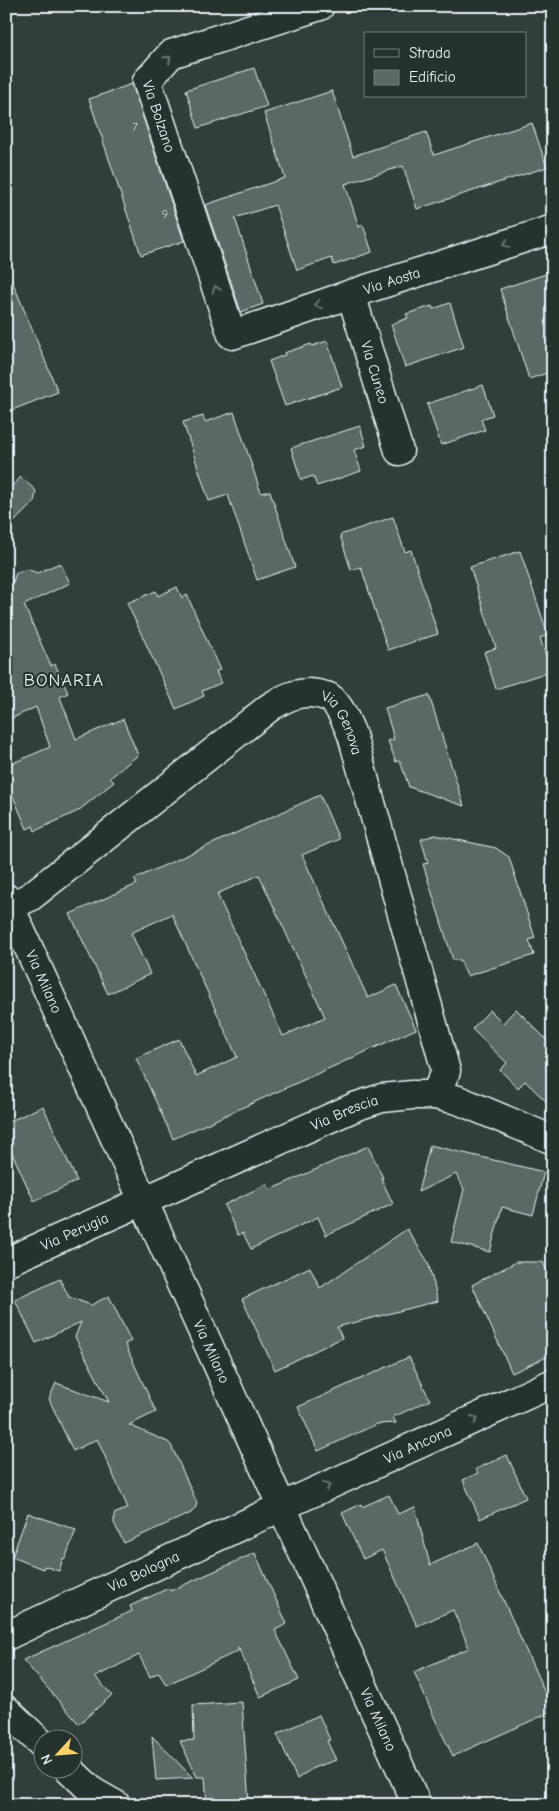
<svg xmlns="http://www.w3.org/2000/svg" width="559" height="1811" font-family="'Comic Neue',sans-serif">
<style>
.building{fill:#5c6865;stroke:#e8f1f8;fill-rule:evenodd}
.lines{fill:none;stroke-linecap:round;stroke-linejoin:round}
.minor-casing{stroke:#e8f1f8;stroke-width:31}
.minor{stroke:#26332d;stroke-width:28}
.oneway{stroke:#6a7674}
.labels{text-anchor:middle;stroke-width:4;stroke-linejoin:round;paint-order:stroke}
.number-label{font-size:12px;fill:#c5cfd3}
.street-label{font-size:15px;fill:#e8f1f8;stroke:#26332d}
.quarter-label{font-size:18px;letter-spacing:1px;fill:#e8f1f8;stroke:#26332d}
</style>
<rect width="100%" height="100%" fill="#323e39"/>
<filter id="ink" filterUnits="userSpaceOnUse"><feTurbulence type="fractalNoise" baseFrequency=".02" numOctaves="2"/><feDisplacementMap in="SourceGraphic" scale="10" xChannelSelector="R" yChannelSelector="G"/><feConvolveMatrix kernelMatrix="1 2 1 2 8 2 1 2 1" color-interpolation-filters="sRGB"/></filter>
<g filter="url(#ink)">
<path class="building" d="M254,68L267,106L198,128L186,90Z
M132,84L184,241L141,255L89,99Z
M332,91L353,156L426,132L434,155L532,123L547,167L417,209L403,166L345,184L359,227L363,225L372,252L334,265L332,258L297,270L275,205L235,218L263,304L241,312L205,205L285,178L264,113Z
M6,266L58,392L12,410L6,397Z
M546,274L553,294V371L529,379L500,289Z
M450,303L464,347L405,367L391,324L408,318L406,314L432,306L433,309Z
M327,341L342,387L285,406L269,361L285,355L284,353L311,344L312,346Z
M483,385L493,415L481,419L485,430L441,445L427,404Z
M234,412L261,493L270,491L295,567L257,580L228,495L209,501L183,422L203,416L205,422Z
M360,426L366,446L354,450L361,471L317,486L313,476L301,480L291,448Z
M21,477L36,491L34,502L6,530V492Z
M393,517L405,552L411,550L438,634L388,650L361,567L351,570L340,535Z
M520,551L548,635L540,638L551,671L496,689L484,652L496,648L470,567Z
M60,563L70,583L24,605L51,666L55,664L68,693L60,697L76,739L123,719L138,755L110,778L114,782L78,811L35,831L33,826L27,829L6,780V766L50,747L36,707L6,721V567L13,582L16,573L27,569L37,573Z
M177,587L182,598L187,595L220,670L216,671L221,683L202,691L204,696L176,709L127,603L156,591L158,596Z
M429,695L464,806L409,787L400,761L396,762L388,741L394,739L385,708Z
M320,795L339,839L302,855L368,998L396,985L416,1029L173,1139L136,1058L179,1039L196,1076L237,1057L172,914L131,933L150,974L108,994L70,914L137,884L134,879ZM259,875L325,1017L283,1036L217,894Z
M435,835L496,848L509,857L535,938L529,940L534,955L467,976L460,960H453L423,864L428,863L421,839Z
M516,1009L553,1046V1108L525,1081L518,1088L500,1070L507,1063L472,1029L490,1010L503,1023Z
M43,1106L77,1181L34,1201L6,1140V1123Z
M430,1145L544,1172L533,1215L502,1207L490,1252L451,1242L464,1189L456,1174L418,1192Z
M368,1146L383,1178H381L393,1204L326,1235L318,1217L251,1249L243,1233L238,1235L224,1205L267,1184L270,1190Z
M407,1229L428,1262L438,1301L337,1327L342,1338L275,1370L242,1299L310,1267L320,1288Z
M516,1262H543L553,1284V1354L512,1373L472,1285Z
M60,1279L69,1297L91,1305L109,1296L131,1341L125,1344L156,1412L129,1425L168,1442L171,1445L197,1503L195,1509L191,1513L124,1543L114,1523V1514L128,1508L97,1439L73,1451L49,1399L56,1383L109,1402L75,1337L81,1322L36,1343L15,1300Z
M409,1357L430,1400L393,1417L396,1423L377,1424L318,1451L298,1407Z
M507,1455L526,1498L480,1519L463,1480L478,1473L476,1469Z
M389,1495L398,1514L415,1507L430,1565L478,1543L553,1711L453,1756L439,1728L414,1672L469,1648L453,1610L417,1626L382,1550L363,1559L342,1513L361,1504L362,1507Z
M28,1513L76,1530L65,1559L63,1558L59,1571L44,1566L43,1569L12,1557Z
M255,1553L287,1624L275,1630L299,1680L260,1697L238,1647V1651L166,1685L159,1672L150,1677L139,1655L95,1677L112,1695L79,1724L23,1660L132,1611L130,1606L169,1588L170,1591Z
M242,1702L249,1805H207L205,1777H197L180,1741L194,1740L193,1705Z
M319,1715L330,1740L327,1741L336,1760L313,1768L297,1779L277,1734Z
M152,1736L193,1778L156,1780Z"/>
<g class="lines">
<g class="minor-casing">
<g id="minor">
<path id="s1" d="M320,6L171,54L147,81L232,335L351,294L553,229"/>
<path id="s2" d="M351,294L399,451"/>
<path id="s3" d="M6,898L417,1805"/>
<path id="s4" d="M6,908L30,897L270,707C286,697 302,689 322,695C324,696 327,696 329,697C340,705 347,723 352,735L446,1071L435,1095"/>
<path id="s5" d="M6,1262L357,1106L382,1098L412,1095H435L458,1100L553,1140"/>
<path id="s6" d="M6,1636L283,1506L553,1383"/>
<path d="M6,1710L42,1744"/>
<path d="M68,1768L93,1792L116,1805"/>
</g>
</g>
<use href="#minor" class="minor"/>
</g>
<defs><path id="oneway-chevron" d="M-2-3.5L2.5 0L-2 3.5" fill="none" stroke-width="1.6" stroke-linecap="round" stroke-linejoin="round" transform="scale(1.25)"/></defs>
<g class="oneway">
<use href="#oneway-chevron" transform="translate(168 59) rotate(-41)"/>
<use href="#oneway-chevron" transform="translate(506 244) rotate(162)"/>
<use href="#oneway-chevron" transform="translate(216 289) rotate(-108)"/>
<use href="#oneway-chevron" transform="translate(318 305) rotate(161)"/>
<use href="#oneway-chevron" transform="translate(475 1419) rotate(-25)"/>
<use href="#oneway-chevron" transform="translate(327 1486) rotate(-25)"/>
</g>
</g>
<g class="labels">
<g class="number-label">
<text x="135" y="131">7</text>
<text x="165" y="218">9</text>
</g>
<g class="street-label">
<text dy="5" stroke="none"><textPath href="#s1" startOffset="230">Via Bolzano</textPath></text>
<text dy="5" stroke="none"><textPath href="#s1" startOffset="629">Via Aosta</textPath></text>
<text dy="5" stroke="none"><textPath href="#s2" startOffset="82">Via Cuneo</textPath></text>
<text dy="5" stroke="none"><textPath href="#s4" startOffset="424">Via Genova</textPath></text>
<text dy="5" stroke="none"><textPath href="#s3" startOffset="92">Via Milano</textPath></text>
<text dy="5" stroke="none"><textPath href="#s5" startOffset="370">Via Brescia</textPath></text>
<text dy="5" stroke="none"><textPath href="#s5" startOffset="75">Via Perugia</textPath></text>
<text dy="5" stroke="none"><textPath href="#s3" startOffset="498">Via Milano</textPath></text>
<text dy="5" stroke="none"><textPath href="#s6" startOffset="454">Via Ancona</textPath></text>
<text dy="5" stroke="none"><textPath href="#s6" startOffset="152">Via Bologna</textPath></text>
<text dy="5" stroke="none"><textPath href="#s3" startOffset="902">Via Milano</textPath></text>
</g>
<g class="quarter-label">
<text x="64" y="686">BONARIA</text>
</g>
</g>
<rect width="559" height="1811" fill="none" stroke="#26332d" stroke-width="25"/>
<rect x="12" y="12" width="534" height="1786" fill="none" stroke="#e8f1f8" stroke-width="2" filter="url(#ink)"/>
<rect x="364" y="32" width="162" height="65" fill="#26332d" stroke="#747f7e"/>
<rect x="374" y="49" width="25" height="8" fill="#26332d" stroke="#747f7e"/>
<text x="409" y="58" font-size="15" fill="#e8f1f8">Strada</text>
<rect x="374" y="70" width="25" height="15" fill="#5c6865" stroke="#747f7e"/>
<text x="409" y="82" font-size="15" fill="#e8f1f8">Edificio</text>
<g transform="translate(58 1754) rotate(244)"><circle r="24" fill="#26332d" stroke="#747f7e"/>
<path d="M0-4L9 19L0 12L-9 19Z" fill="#ffd166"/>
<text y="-8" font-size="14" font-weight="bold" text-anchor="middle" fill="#e8f1f8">N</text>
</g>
</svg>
